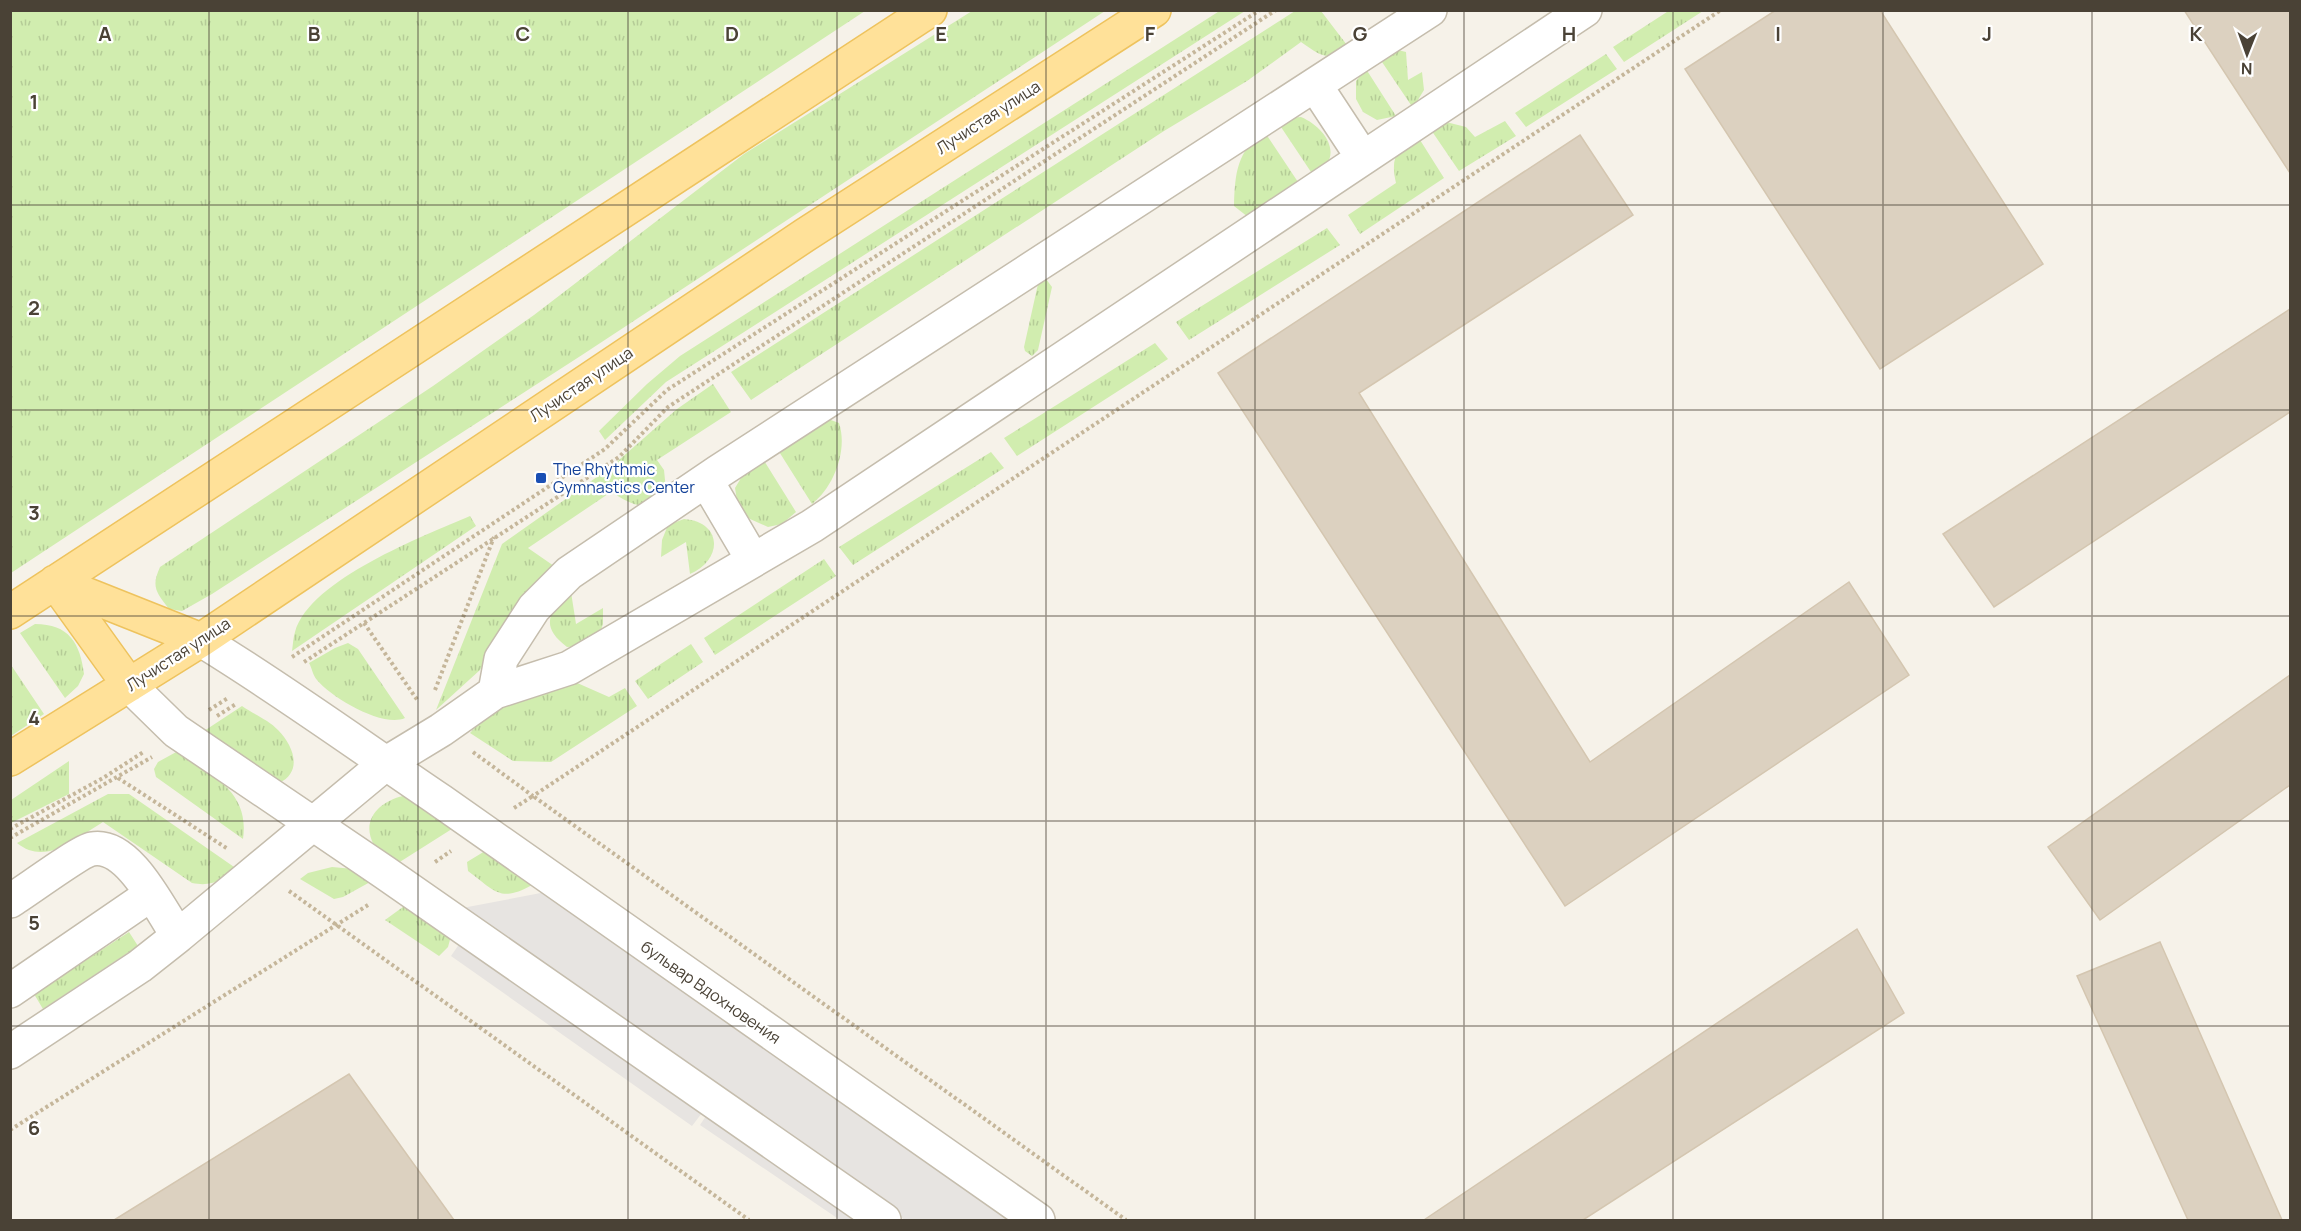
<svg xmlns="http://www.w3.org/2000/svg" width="2301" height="1231" font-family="Manrope,sans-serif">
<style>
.grass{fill:url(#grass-tufts)}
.parking{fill:#e7e4e1}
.building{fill:#dcd1c0;stroke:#d4c6b0;stroke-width:1.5}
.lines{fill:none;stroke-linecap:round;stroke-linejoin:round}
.minor-casing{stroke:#c5bdad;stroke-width:36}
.major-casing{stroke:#eec35e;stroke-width:36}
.path{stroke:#c5b69a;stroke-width:4;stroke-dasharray:3 3;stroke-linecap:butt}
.minor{stroke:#fff;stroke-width:33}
.major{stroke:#ffe199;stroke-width:33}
.grid{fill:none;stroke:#4a4236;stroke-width:1.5;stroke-opacity:0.55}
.transit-dot{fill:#1a4fb4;stroke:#fff;stroke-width:2}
.labels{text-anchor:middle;stroke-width:4.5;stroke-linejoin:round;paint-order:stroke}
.street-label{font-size:16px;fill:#4a4236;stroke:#fff}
.transit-label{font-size:16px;fill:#164399;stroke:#fff;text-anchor:start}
.grid-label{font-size:20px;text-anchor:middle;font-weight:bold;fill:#4a4236;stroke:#fff;stroke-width:4.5;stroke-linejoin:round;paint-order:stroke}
</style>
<defs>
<pattern id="grass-tufts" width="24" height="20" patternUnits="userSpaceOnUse" patternTransform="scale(1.5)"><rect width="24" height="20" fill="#d1edaf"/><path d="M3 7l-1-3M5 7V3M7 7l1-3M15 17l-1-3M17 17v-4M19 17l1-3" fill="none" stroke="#b5cc97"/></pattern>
</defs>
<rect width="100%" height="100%" fill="#f6f2e9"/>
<path class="grass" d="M11,10H865V11L11,573Z
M1221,10L1245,11L666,382L605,440L599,431L647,384L680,356Z
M1670,10L1703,11L1624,62L1613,47Z
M972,11H1105L582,355L212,594L182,611L169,609C156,592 151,587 160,567L433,386L534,315L744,154Z
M1295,11H1321L1350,49C1326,61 1323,57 1301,42L1247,81L1164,131L751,400L731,372Z
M1398,50L1406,52L1408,80L1422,72L1424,90L1413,108L1382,62Z
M1606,54L1617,69L1526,127L1515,113Z
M1366,69L1396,116L1377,120L1363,112L1356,99V81Z
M1301,117C1327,128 1346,159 1313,175L1279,124L1288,118Z
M1438,120L1466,127L1475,137L1505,121L1516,136L1459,171L1427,124Z
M1264,131L1300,185L1248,217L1234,206C1235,172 1237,152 1264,131Z
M1415,132L1444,178L1360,234L1348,215L1396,183C1390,158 1397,149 1415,132Z
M1327,228L1340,245L1189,340L1176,322Z
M1046,279L1052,287L1038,350L1032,356L1025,351L1024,347L1038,284Z
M1155,343L1168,359L1017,456L1004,438Z
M713,384L731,412L657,460L664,470L666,490C643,512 636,507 611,492L528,548L554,566L504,630L480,670L436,710L502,544L611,467L677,409Z
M828,419L839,423C848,450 834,487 812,504L778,450Z
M991,452L1004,468L853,565L839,547Z
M763,459L796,512L782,524L768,527L750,519L738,507L735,488L744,473Z
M470,516L476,526L292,651C293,645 293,638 295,632C310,579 424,536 470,516Z
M684,519C723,522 723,560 690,574L686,542L661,557L662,540L668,525Z
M824,559L836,576L715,655L704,638Z
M571,592L576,624L603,608V624L598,639L583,646L567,647C539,626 549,611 571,592Z
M35,624C69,624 80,643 84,674L78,686L65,698L20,633Z
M348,643L358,649L405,718C383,728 332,698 317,680C313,676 312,668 309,663L335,648Z
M691,644L703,662L648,699L635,681Z
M11,665L44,714L11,736H10Z
M575,682L609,697L625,688L637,706L551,762L513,761L470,733C501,698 532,693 575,682Z
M242,706C253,714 269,720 278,730C294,746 303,772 279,783L201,733Z
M178,751C211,775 250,791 243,839L156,777L154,769L158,762Z
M69,761V794L11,823V800Z
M108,794H129L237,869C222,880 212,887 192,883L103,822C78,837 46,867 17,843Z
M403,796L417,801L455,827L395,865C388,859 379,853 374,845C360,820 380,801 403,796Z
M485,851L532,885C500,903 495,891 468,871L467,862Z
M332,867L354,869L372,881L343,897L334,899L300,879L308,873Z
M407,904L451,936L448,947L439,956L385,920Z
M129,932L138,946L43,1009L34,994Z"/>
<path class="parking" d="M546,892L1015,1220H905L457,909Z
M462,940L705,1109L692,1126L451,956Z
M708,1113L864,1220H840L700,1125Z"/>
<path class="building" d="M1776,10H1880L2043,264L1880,369L1685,69Z
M2184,10H2290V173Z
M1580,135L1633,215L1359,393L1590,762L1849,582L1909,675L1565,906L1218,373Z
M2290,309V412L1994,607L1943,534Z
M2290,675V785L2100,920L2048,847Z
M1857,929L1904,1013L1583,1220H1424Z
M2160,942L2282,1220H2188L2077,976Z
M349,1074L454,1220H114Z"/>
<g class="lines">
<g class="minor-casing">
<path id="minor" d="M1315,85L1363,158
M706,480L753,560
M201,640C283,690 361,747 441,801L1038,1220
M129,685L176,731L384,872L884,1220
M495,692L501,659L534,608L569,573L718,472L1430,10
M10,901C25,892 80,851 92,849C129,842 160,910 178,936L385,764L441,730L495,692L569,668L812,526L1585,10
M10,991L150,895
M10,1052L140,966L178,936"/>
</g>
<g class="major-casing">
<path id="major" d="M55,582L201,640
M55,582L129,685
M10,612L930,10
M10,759L201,640L805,235L1154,10"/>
</g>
<path class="path" d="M364,623L418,701
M292,657L605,449L667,390L1260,10
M304,662L619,457L668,407L1276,10
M435,690L494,537
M209,710L228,698
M217,716L236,704
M473,752L533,796L1721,10
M118,778L228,849
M514,808L533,796L1126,1220
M10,829L103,778L145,751
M10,838L152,757
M435,862L451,851
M289,891L749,1220
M10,1130L368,905"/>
<use href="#minor" class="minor"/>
<use href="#major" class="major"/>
</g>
<path class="grid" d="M209,10V1220M418,10V1220M628,10V1220M837,10V1220M1046,10V1220M1255,10V1220M1464,10V1220M1673,10V1220M1883,10V1220M2092,10V1220M10,205H2290M10,410H2290M10,616H2290M10,821H2290M10,1026H2290"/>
<rect class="transit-dot" x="535" y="472" width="12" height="12" rx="3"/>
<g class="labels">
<g class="street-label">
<text transform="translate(988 117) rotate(-33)" y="6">Лучистая улица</text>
<text transform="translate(581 384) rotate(-34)" y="6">Лучистая улица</text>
<text transform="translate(178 654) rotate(-33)" y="6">Лучистая улица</text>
<text transform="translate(711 992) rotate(35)" y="6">бульвар Вдохновения</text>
</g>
<g class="transit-label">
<text x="553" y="475">The Rhythmic<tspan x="553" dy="18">Gymnastics Center</tspan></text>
</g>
</g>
<g class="grid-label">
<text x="105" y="41">A</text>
<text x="314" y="41">B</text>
<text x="523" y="41">C</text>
<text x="732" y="41">D</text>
<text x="941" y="41">E</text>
<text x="1150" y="41">F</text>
<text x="1360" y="41">G</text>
<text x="1569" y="41">H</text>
<text x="1778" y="41">I</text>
<text x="1987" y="41">J</text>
<text x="2196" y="41">K</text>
<text x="34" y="109">1</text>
<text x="34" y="315">2</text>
<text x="34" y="520">3</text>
<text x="34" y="725">4</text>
<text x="34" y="930">5</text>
<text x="34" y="1135">6</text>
</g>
<rect width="2301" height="1231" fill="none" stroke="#4a4236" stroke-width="24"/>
<g transform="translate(2247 54) rotate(181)" stroke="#ffffff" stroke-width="4.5" paint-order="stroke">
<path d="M0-4.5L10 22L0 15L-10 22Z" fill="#4a4236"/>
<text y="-9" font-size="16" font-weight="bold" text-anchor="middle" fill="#4a4236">N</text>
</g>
</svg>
